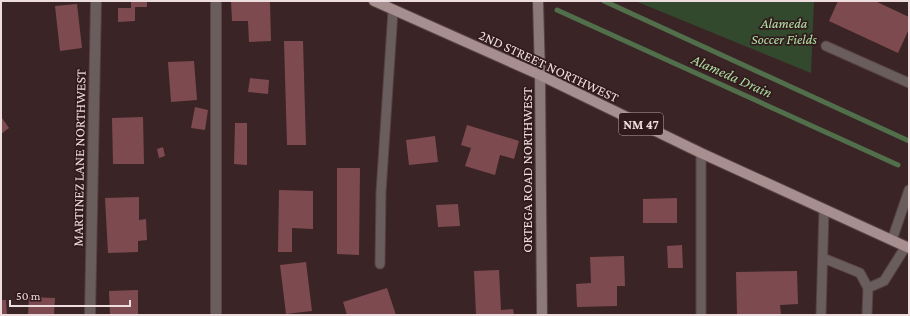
<svg xmlns="http://www.w3.org/2000/svg" width="910" height="316" font-family="'Crimson Pro',serif">
<style>
.green{fill:#32492d}
.lines{fill:none;stroke-linecap:round;stroke-linejoin:round}
.stream{stroke:#506f4a;stroke-width:5}
.building{fill:#7d4b4f}
.lane-casing{stroke:#584243;stroke-width:11}
.street-casing{stroke:#584243;stroke-width:12}
.secondary-casing{stroke:#584243;stroke-width:12}
.primary-casing{stroke:#584243;stroke-width:12}
.lane{stroke:#6a5d5e;stroke-width:9}
.street{stroke:#6a5d5e;stroke-width:10}
.secondary{stroke:#8c797a;stroke-width:10}
.primary{stroke:#a78e8f;stroke-width:10}
.labels{text-anchor:middle;stroke-width:3.5;stroke-linejoin:round;paint-order:stroke}
.shield{fill:#311a1c;stroke:#b5a2a4;stroke-width:1}
.shield-label{font-size:13px;font-weight:bold;fill:#eeddde}
.park-label{font-size:14px;font-style:italic;fill:#b0e3a6;stroke:#311a1c}
.street-label{font-size:14px;fill:#eeddde;stroke:#311a1c}
.water-label{font-size:15px;font-style:italic;fill:#abdda1;stroke:#311a1c}
</style>
<rect width="100%" height="100%" fill="#3b2426"/>
<path class="green" d="M635,1H814L811,73Z"/>
<g class="lines">
<path class="stream" d="M604,1L909,141
M557,10L898,165"/>
</g>
<path class="building" d="M131,1H147V7H135V21L118,22V8H131Z
M231,1H270L271,41L249,42L248,21H232Z
M838,1H875L909,17V29L898,53L829,21Z
M77,4L82,48L60,51L55,6Z
M284,41H303L306,145H287Z
M194,61L197,100L171,102L168,62Z
M250,78L269,80L268,94L248,92Z
M195,107L208,110L205,130L191,128Z
M143,117L144,164H113L112,118Z
M2,118L9,128L1,134V119Z
M235,123H247V165L234,164Z
M467,125L519,141L514,159L500,155L495,175L465,166L471,148L461,145Z
M435,136L438,162L409,165L406,140Z
M163,147L165,156L159,158L157,149Z
M337,168H360L359,255L337,254Z
M279,190L313,191V229L292,228V252H278Z
M139,197V220L146,219L147,240L138,241V252L108,253L105,198Z
M677,198V223H643V199Z
M458,204L460,226L438,227L436,205Z
M682,245L683,268H668L667,246Z
M624,256L625,286H617V306L577,307L576,284L591,283L590,257Z
M306,262L312,311L286,314L280,265Z
M499,270L501,310L513,309L514,315H476L474,271Z
M797,271L798,304L780,305L781,315H737L736,272Z
M387,288L396,315H347L343,302Z
M138,290V315H110L109,291Z
M29,297L55,298L54,315H28Z
M1,300H6L7,315H1Z"/>
<g class="lines">
<g class="lane-casing">
<path id="lane" d="M826,46L909,83
M701,153V315
M892,240L909,190
M823,258L860,273L868,288L867,315
M380,264L381,192L393,11
M868,288L884,281L906,246
M821,315L824,209"/>
</g>
<g class="street-casing">
<path id="street" d="M216,1V315
M90,315L96,1"/>
</g>
<g class="secondary-casing">
<path id="secondary" d="M538,1L540,75L542,315"/>
</g>
<g class="primary-casing">
<path id="primary" d="M374,1L540,75L701,153L909,248"/>
</g>
<use href="#lane" class="lane"/>
<use href="#street" class="street"/>
<use href="#secondary" class="secondary"/>
<use href="#primary" class="primary"/>
</g>
<g class="labels">
<rect class="shield" x="619" y="113" width="44" height="22" rx="3"/>
<g class="shield-label">
<text x="641" y="129">NM 47</text>
</g>
<g class="park-label">
<text x="784" y="28">Alameda<tspan x="784" dy="16">Soccer Fields</tspan></text>
</g>
<g class="street-label">
<text transform="translate(549 66) rotate(25)" y="5">2ND STREET NORTHWEST</text>
<text transform="translate(79 158) rotate(-89)" y="5">MARTINEZ LANE NORTHWEST</text>
<text transform="translate(527 170) rotate(-90)" y="5">ORTEGA ROAD NORTHWEST</text>
</g>
<g class="water-label">
<text transform="translate(732 76) rotate(24)" y="5">Alameda Drain</text>
</g>
</g>
<rect width="910" height="316" fill="none" stroke="#eeddde" stroke-width="4"/>
<path d="M10 300v6h120v-6" fill="none" stroke="#eeddde" stroke-width="2"/>
<text x="16" y="300" font-size="12" fill="#eeddde" stroke="#311a1c" stroke-width="3" paint-order="stroke">50 m</text>
</svg>
